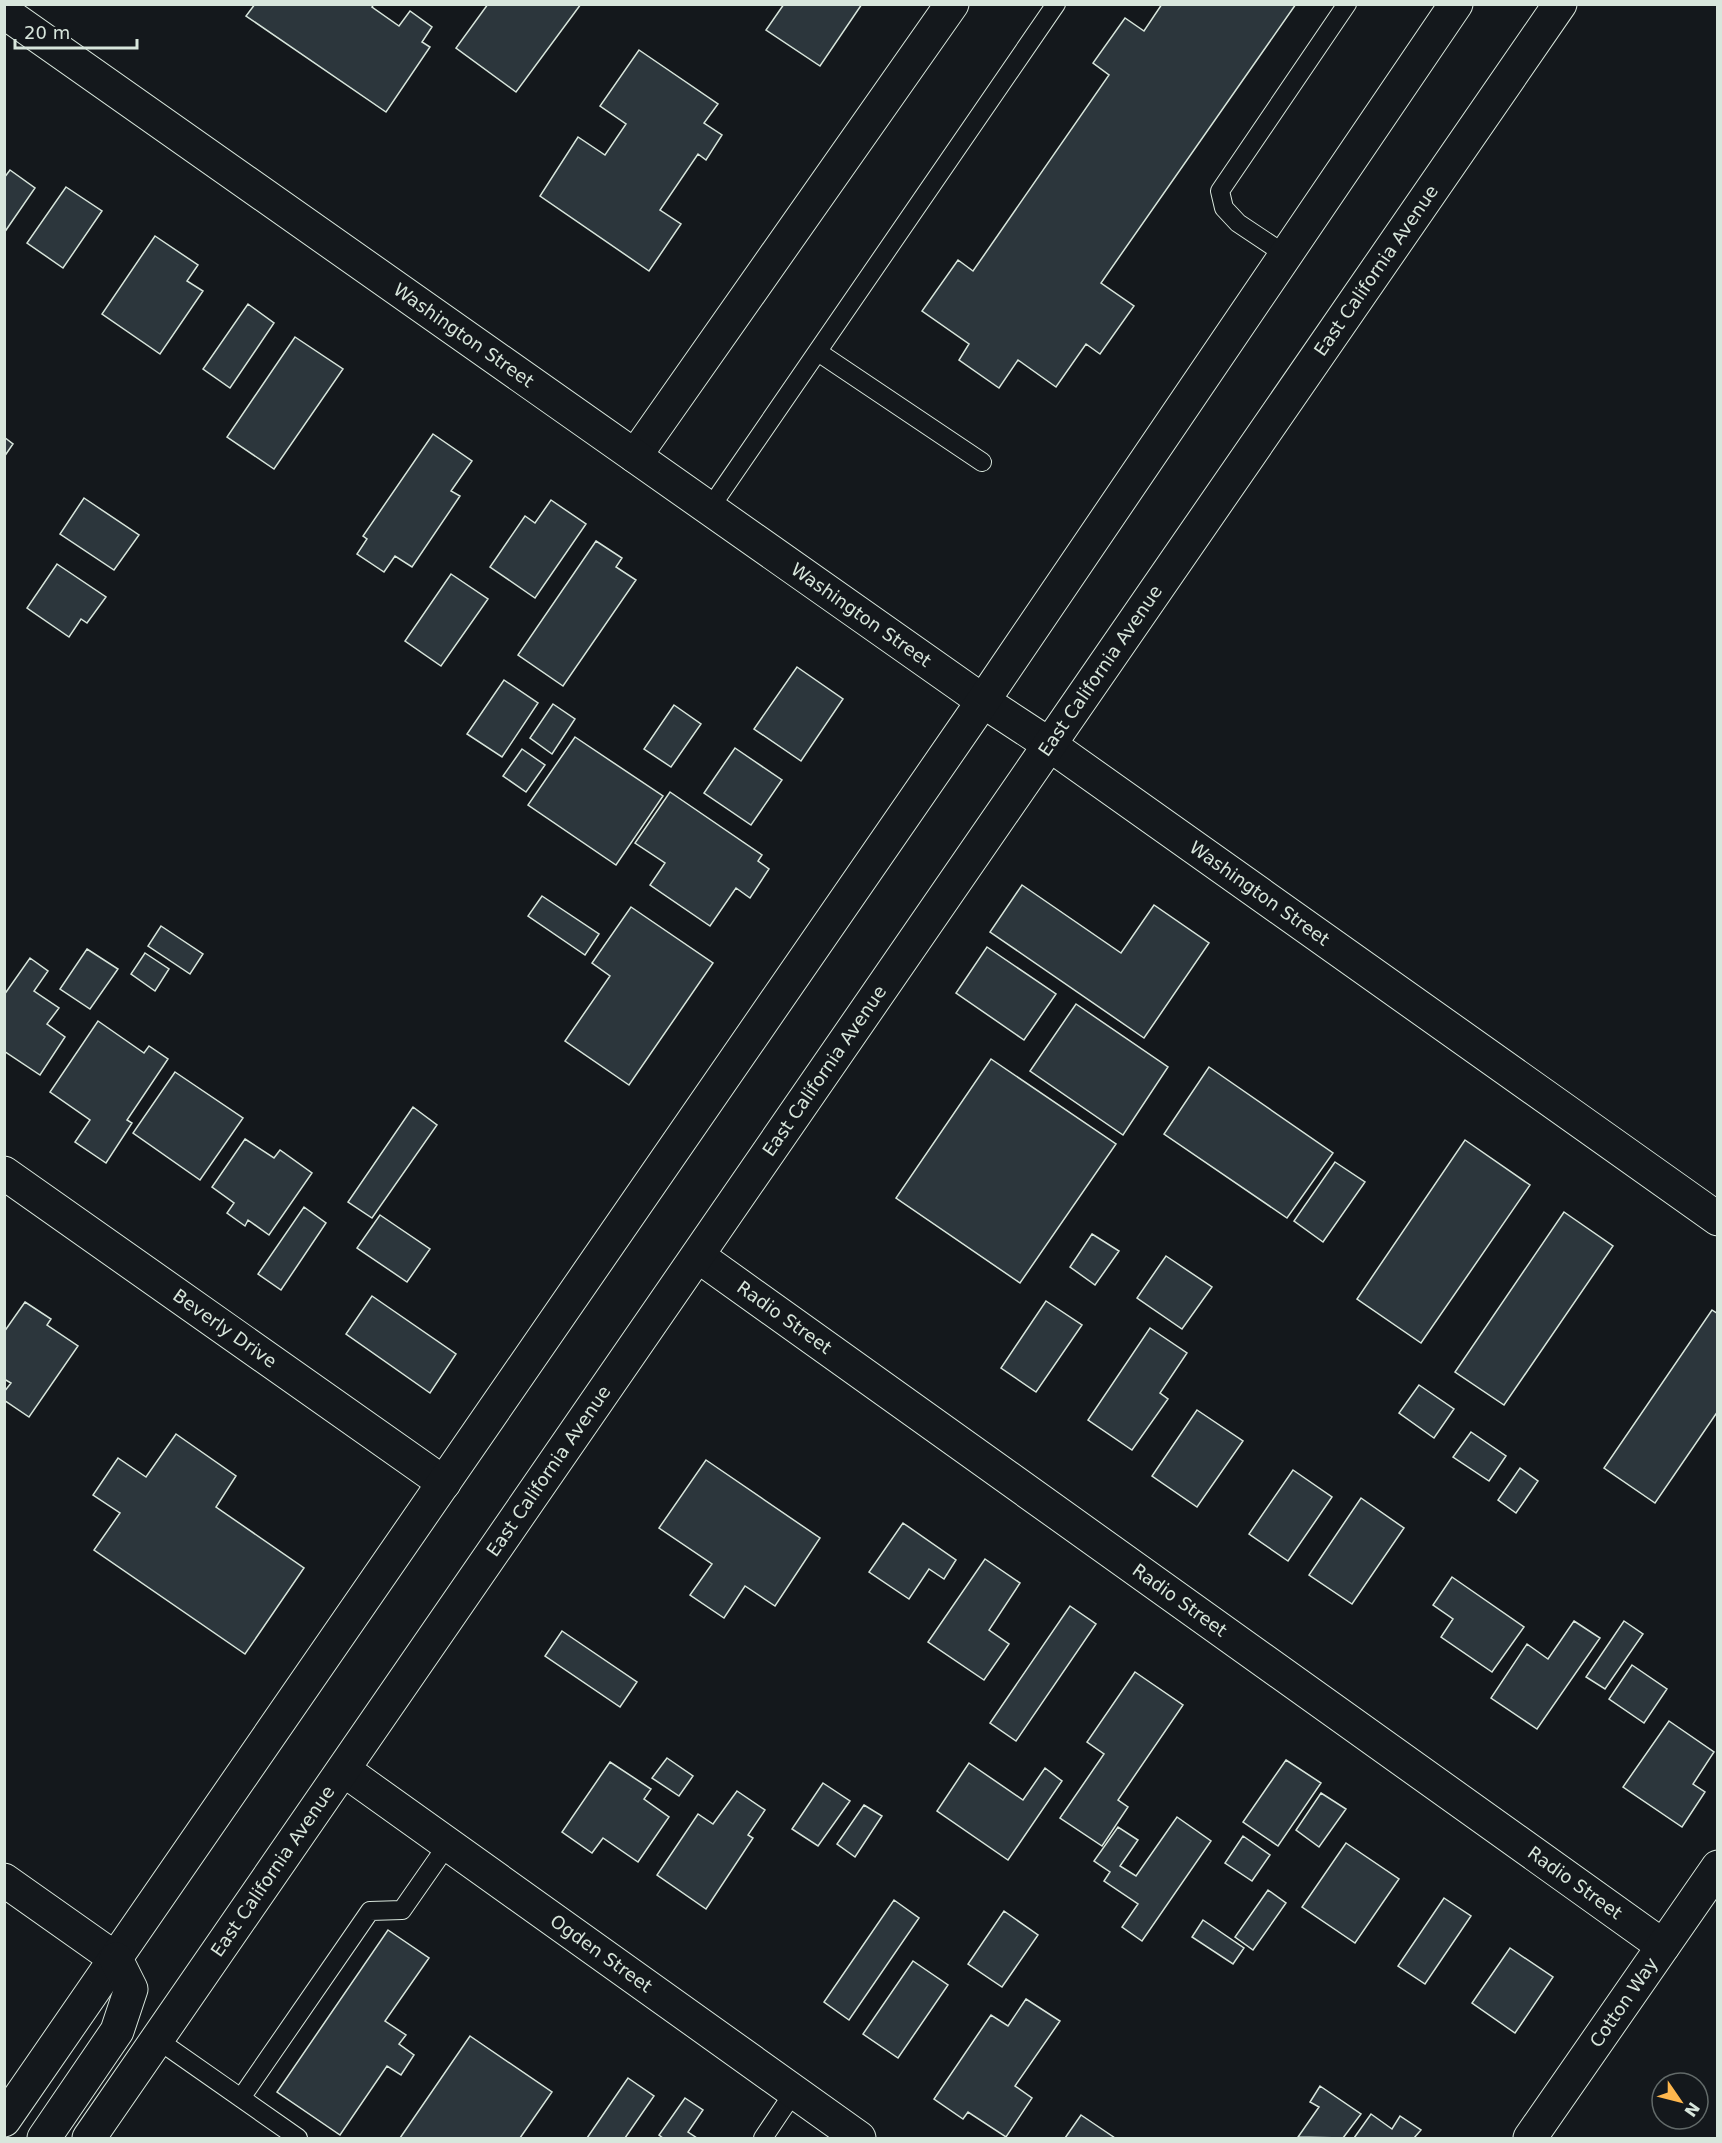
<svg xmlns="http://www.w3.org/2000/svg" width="1722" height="2143" font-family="'DejaVu Sans',sans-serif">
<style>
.building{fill:#2c363c;stroke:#d8e6dc;stroke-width:1.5}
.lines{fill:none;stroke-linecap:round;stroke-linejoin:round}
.service-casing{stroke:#d8e6dc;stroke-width:20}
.minor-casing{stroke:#d8e6dc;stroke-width:35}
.tertiary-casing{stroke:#d8e6dc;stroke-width:35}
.primary-casing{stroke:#d8e6dc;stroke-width:35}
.service{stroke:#14181c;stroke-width:18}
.minor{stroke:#14181c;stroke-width:33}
.tertiary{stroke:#14181c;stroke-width:33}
.primary{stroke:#14181c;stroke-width:33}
.labels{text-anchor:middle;stroke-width:4.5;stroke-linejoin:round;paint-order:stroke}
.street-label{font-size:18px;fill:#d8e6dc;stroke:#14181c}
</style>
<rect width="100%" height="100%" fill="#14181c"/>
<path class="building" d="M255,4H374L372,7L399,26L410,11L432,27L422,42L430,47L386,112L246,16Z
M488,4H581L516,92L456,48Z
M784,4H862L820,66L766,30Z
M1162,4H1296L1101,283L1134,306L1100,354L1086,344L1056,387L1018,360L999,388L959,360L969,344L922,311L958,260L973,271L1109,75L1093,63L1125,18L1144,31Z
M639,50L718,104L704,123L722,135L706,160L698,154L660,210L681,224L649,271L540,196L578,137L605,155L626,124L600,106Z
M10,170L35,188L4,233V178Z
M66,187L102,211L63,268L27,243Z
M155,236L198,265L187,281L203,291L160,354L102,314Z
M248,304L274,323L230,388L203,369Z
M295,337L343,369L274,469L227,437Z
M433,434L472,461L451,491L460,496L412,567L395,556L384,572L357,554L367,539L363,536Z
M4,437L13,444L4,457Z
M84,498L139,535L114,570L60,534Z
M551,500L586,524L535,598L490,567L525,516L535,523Z
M596,541L622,558L616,567L636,580L563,686L518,655Z
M57,564L106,597L87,623L81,619L69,637L27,608Z
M451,574L488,599L441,666L405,641Z
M797,667L843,699L801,761L754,729Z
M504,680L538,703L502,757L467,734Z
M553,704L575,719L552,754L530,738Z
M674,705L701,724L671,767L644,749Z
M575,737L663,796L616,865L528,805Z
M735,748L782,780L751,825L704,793Z
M522,749L545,765L526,792L503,776Z
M670,792L762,855L758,861L769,869L750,898L736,888L710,926L650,885L665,863L635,843Z
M1022,885L1121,953L1154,905L1209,943L1144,1038L990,932Z
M542,896L599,934L585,955L528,916Z
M631,907L713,963L629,1085L565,1041L610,976L592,963Z
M161,926L203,954L190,974L148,946Z
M987,947L1056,994L1024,1040L956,993Z
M87,949L118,969L90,1009L60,989Z
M145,953L169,969L155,991L131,974Z
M30,958L48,971L34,991L59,1008L47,1024L65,1037L40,1075L4,1051V995Z
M1076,1004L1168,1067L1123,1135L1030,1071Z
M98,1021L144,1053L149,1046L168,1059L127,1120L132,1123L106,1163L75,1142L90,1120L50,1092Z
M991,1059L1116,1144L1020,1283L896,1198Z
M1209,1067L1333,1153L1287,1218L1164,1134Z
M175,1072L243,1118L200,1180L133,1133Z
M413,1107L437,1125L372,1218L348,1202Z
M245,1139L274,1158L280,1150L312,1173L269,1235L248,1220L245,1226L227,1213L234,1203L212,1187Z
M1465,1140L1530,1185L1421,1343L1357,1299Z
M1335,1162L1365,1182L1323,1242L1294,1221Z
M304,1207L326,1223L281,1290L258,1274Z
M1564,1212L1613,1246L1504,1405L1455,1372Z
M380,1215L430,1249L407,1282L357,1248Z
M1092,1234L1119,1251L1095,1285L1070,1267Z
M1166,1256L1212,1287L1182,1329L1137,1298Z
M372,1296L456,1354L430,1393L346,1334Z
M1046,1301L1082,1325L1036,1392L1001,1368Z
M25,1302L51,1319L47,1325L78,1346L29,1417L4,1400V1392L11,1383L4,1379V1332Z
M1712,1310L1718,1314V1411L1655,1503L1604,1468Z
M1150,1328L1187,1353L1160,1393L1168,1399L1132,1450L1088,1420Z
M1419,1385L1454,1409L1434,1438L1399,1413Z
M1197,1410L1243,1441L1197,1507L1152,1476Z
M1471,1432L1506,1456L1489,1481L1453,1457Z
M176,1434L236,1476L216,1507L304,1568L245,1654L94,1550L120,1513L93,1495L118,1458L146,1477Z
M706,1460L820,1538L775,1606L745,1586L724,1618L690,1595L712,1564L659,1528Z
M1520,1468L1538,1481L1516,1513L1498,1500Z
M1293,1470L1332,1497L1288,1561L1249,1534Z
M1361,1498L1404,1528L1352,1604L1309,1575Z
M903,1523L956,1560L944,1579L929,1569L909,1599L869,1572Z
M985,1559L1020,1583L989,1630L1009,1644L984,1680L928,1642Z
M1452,1577L1524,1627L1492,1672L1441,1637L1453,1619L1433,1605Z
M1070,1606L1096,1624L1016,1741L990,1723Z
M1574,1621L1600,1638L1537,1729L1491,1698L1527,1644L1548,1659Z
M1624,1621L1643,1634L1605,1689L1586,1677Z
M562,1631L637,1682L620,1707L545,1656Z
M1632,1665L1667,1689L1644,1723L1609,1699Z
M1135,1672L1183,1705L1118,1800L1128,1807L1102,1846L1060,1818L1104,1754L1087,1742Z
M1669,1721L1714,1752L1693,1784L1705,1792L1682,1827L1623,1787Z
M667,1758L693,1776L679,1796L652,1778Z
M1286,1760L1321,1783L1278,1846L1243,1822Z
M610,1762L651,1789L644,1799L669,1817L638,1862L603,1838L592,1853L562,1832Z
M969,1763L1023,1800L1045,1768L1062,1781L1008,1860L937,1811Z
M823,1783L850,1801L818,1846L792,1829Z
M737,1791L765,1810L748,1835L753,1838L706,1909L657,1875L698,1814L713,1824Z
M1321,1793L1346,1809L1319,1847L1296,1830Z
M864,1805L882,1816L855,1857L837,1844Z
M1177,1817L1211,1841L1142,1941L1122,1927L1138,1904L1104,1881L1110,1872L1094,1861L1118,1827L1138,1840L1120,1866L1136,1876Z
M1243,1836L1270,1855L1252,1881L1225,1863Z
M1346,1843L1399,1879L1355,1943L1302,1907Z
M1268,1890L1286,1903L1253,1950L1235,1937Z
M1444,1898L1471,1916L1425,1984L1398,1966Z
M894,1900L919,1918L849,2020L824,2002Z
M1004,1911L1038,1935L1002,1987L968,1964Z
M1203,1920L1244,1948L1233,1964L1192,1937Z
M388,1930L429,1958L385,2021L406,2035L399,2044L414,2055L401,2075L387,2066L340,2135L277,2092Z
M1510,1948L1553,1977L1515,2033L1472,2003Z
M913,1961L948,1985L898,2058L863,2034Z
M1026,1999L1060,2021L1015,2086L1032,2098L1006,2137L968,2112L963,2119L934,2099L991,2015L1008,2026Z
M470,2036L552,2092L520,2138H400Z
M628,2078L654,2096L625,2138H587Z
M1320,2086L1361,2114L1343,2138L1298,2137L1319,2107L1310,2102Z
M685,2098L703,2110L688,2132L697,2138H663L659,2135Z
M1371,2114L1392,2129L1400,2116L1421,2130L1414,2138H1354Z
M1081,2115L1115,2138H1065Z"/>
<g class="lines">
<g class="service-casing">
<path id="service" d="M1286,255L1238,223L1224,208L1220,191L1347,4
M818,352L982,462
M710,508L1056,4
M158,2040L298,2138
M241,2098L370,1911L402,1910L448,1844
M763,2138L794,2092"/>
</g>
<g class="minor-casing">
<g id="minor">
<path d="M635,456L952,4"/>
<path id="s1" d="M4,1173L444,1483"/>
<path id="s2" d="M698,1256L1663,1946"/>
<path id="s3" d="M344,1770L859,2138"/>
<path d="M4,1880L116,1959"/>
<path id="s4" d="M1530,2138L1718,1867"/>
</g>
</g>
<g class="tertiary-casing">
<g id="tertiary">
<path id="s5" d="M4,12L983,701L1050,745L1718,1219"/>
</g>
</g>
<g class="primary-casing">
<g id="primary">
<path d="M4,2120L983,701L1456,4"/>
<path d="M44,2138L117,2031L131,1989L116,1959"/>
<path id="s6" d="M89,2138L1560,4"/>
</g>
</g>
<use href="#service" class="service"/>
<use href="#minor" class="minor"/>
<use href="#tertiary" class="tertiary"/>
<use href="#primary" class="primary"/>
</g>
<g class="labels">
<g class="street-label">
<text dy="6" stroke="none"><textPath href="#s6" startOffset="2268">East California Avenue</textPath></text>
<text dy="6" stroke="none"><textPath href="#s5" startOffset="562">Washington Street</textPath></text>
<text dy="6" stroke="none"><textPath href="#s5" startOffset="1048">Washington Street</textPath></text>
<text dy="6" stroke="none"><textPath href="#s6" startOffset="1782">East California Avenue</textPath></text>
<text dy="6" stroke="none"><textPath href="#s5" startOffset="1534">Washington Street</textPath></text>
<text dy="6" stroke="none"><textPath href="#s6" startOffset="1296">East California Avenue</textPath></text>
<text dy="6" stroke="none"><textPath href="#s2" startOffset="106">Radio Street</textPath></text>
<text dy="6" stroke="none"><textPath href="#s1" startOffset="270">Beverly Drive</textPath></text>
<text dy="6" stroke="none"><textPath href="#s6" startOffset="810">East California Avenue</textPath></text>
<text dy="6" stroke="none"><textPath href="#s2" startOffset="592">Radio Street</textPath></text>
<text dy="6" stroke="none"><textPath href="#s6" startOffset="324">East California Avenue</textPath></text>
<text dy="6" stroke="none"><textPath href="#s2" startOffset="1078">Radio Street</textPath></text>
<text dy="6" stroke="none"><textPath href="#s3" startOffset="316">Ogden Street</textPath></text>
<text dy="6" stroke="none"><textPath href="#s4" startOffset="165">Cotton Way</textPath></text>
</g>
</g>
<rect width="1722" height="2143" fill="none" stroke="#d8e6dc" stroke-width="12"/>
<g transform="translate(1680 2101) rotate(125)"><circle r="28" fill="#14181c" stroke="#626a69" stroke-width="1.5"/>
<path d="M0-4.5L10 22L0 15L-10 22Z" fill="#ffb74d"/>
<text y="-9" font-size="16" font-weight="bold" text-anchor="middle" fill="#d8e6dc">N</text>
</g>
<path d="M15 39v9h122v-9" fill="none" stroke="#d8e6dc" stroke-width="3"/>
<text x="24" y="39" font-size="18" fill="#d8e6dc" stroke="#14181c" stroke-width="4.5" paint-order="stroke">20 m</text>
</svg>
